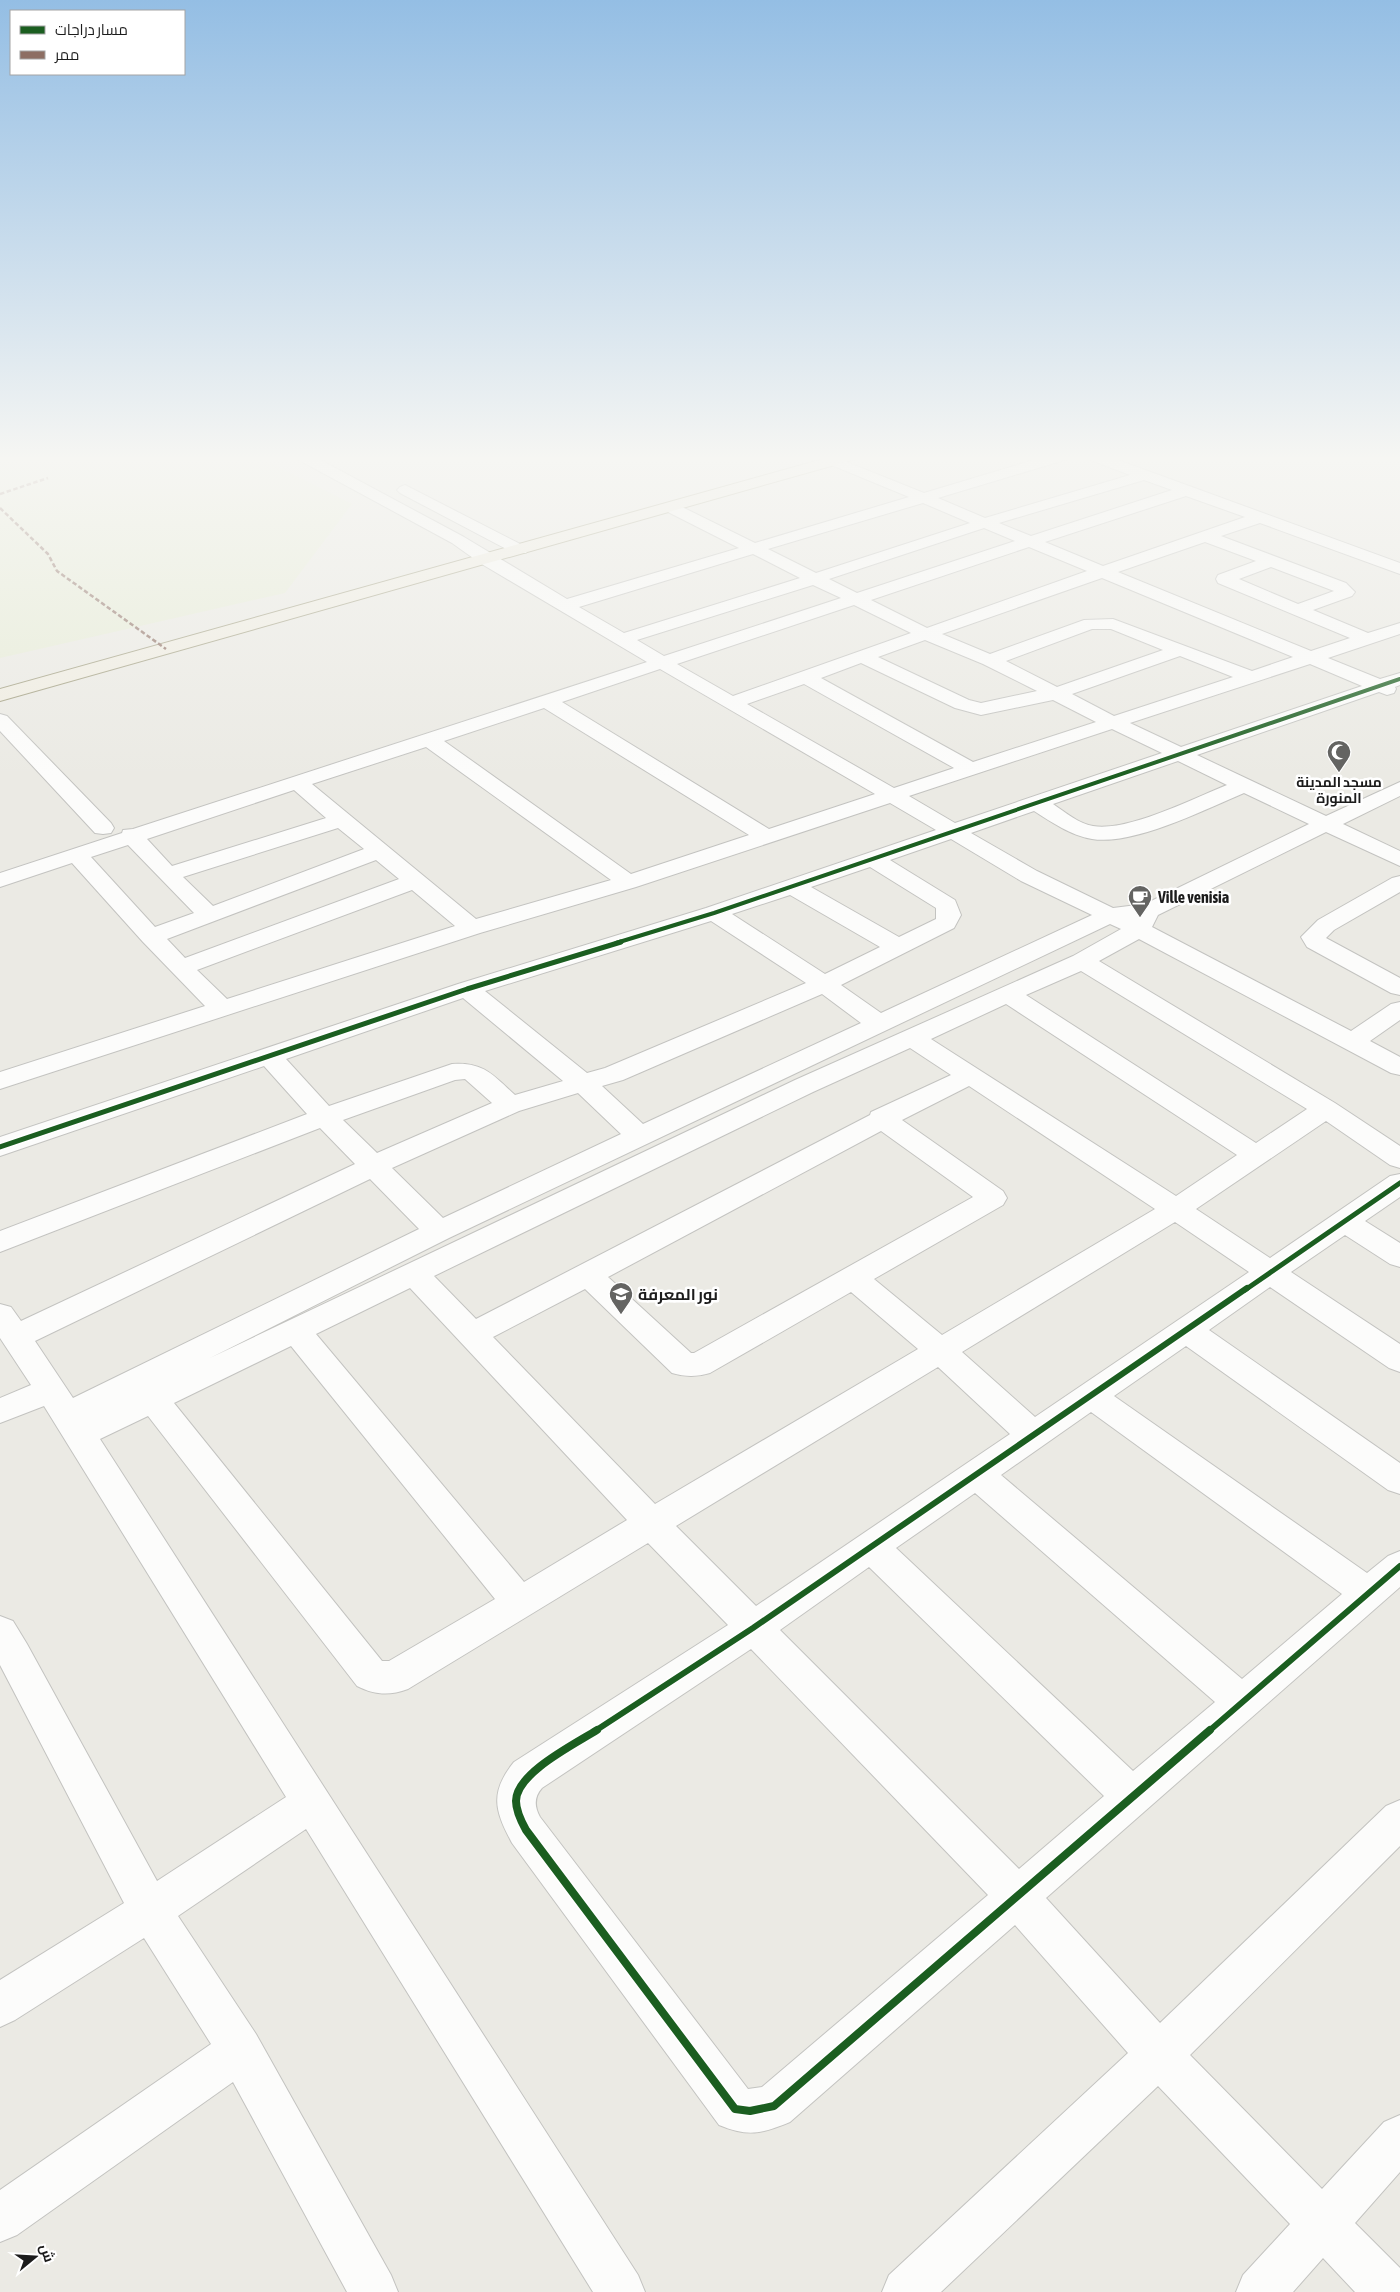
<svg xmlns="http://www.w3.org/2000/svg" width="1400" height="2292" font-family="'Asap Condensed',Cairo,sans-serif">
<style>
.farmland{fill:#e7ecd7}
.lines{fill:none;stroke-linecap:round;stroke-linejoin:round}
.minor-casing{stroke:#c3c3c0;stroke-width:2}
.major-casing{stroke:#a19e81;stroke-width:2}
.minor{fill:#fcfcfb;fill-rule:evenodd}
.major{fill:#f0ede2;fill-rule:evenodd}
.quiet{stroke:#8d6e63;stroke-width:2.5;stroke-dasharray:4.5 2.5;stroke-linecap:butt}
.cycleway-far3-casing{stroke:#fff;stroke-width:6}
.cycleway-far2-casing{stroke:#fff;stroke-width:8}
.cycleway-far1-casing{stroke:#fff;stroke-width:9}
.cycleway-casing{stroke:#fff;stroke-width:11}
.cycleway-far3{stroke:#1b5e20;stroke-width:4}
.cycleway-far2{stroke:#1b5e20;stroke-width:5}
.cycleway-far1{stroke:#1b5e20;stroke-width:6}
.cycleway{stroke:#1b5e20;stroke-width:8}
.labels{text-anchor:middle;stroke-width:5;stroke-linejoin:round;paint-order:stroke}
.far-poi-label{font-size:14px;font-weight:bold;fill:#1c1c1c;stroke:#fff}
.poi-label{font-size:16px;font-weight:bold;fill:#1c1c1c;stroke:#fff;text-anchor:start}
</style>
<rect width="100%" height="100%" fill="#ebeae4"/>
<path class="farmland" d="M0,456H257L352,504L285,593L0,658Z"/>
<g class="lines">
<g class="minor-casing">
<path id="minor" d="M295,456H313L464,537L567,599L739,548L664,510L662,507L664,504H676L755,543L909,497L829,464L827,461L834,457L924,493L1047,456H1070L1068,459L938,498L985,518L1130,475L1088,459L1086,456H1107L1400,563V574L1260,523L1221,536L1346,583L1355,592L1352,596L1313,610L1368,633L1400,623V634L1328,658L1380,679L1400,673V685L1395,687L1396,689L1394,693L1387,695L1379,692L1197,755L1326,816L1400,782V796L1343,824L1400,851V866L1326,832L1158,915L1152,927L1351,1031L1391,1004L1400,1002V1020L1370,1041L1400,1057V1075L1391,1073L1139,939L1099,961L1335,1103L1400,1146V1168L1390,1165L1326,1121L1196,1209L1270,1258L1390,1176L1400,1174V1197L1365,1221L1400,1243V1267L1390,1264L1345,1235L1291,1272L1400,1344V1372L1389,1368L1270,1287L1209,1330L1400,1463V1494L1388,1490L1186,1346L1114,1396L1367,1573L1388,1556L1400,1551V1587L1046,1898L1160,2023L1386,1806L1400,1800V1846L1190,2055L1322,2189L1384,2122L1400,2115V2172L1355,2223L1400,2268V2292H1355L1323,2258L1293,2292H1236L1243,2275L1290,2224L1158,2086L941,2292H882L889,2275L1128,2053L1015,1925L790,2122C761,2134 748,2137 719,2125L512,1843C495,1811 489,1793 514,1762L728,1625L648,1543L408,1689C389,1696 375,1695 357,1686L148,1416L100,1439L638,2275L645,2292H593L306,1829L178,1916L256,2034L391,2275L398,2292H347L233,2082L17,2235L0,2242V2190L211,2044L144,1938L15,2020L0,2027V1980L124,1903L0,1665V1616L13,1621L27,1644L157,1881L286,1797L44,1406L0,1423V1398L31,1385L0,1338V1304L11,1307L21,1321L355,1164L320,1128L0,1252V1231L307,1114L264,1066L0,1156V1137L458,984L706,908L936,830L890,803L636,887L480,933L0,1089V1072L205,1006L143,942L72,863L0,887V873L122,833L123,830L133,829L647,662L480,563L452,543L297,459ZM1144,480L1172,490L1031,536L999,523ZM1186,496L1245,517L1103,566L1045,542ZM923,503L970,523L816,573L768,549ZM984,528L1015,541L857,593L829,579ZM1205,542L1256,561L1218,575L1216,579L1218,583L1350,638L1311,651L1118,572ZM1029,547L1087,571L927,628L871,600ZM753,554L800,578L624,633L579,607ZM1271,567L1334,591L1298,604L1239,579ZM1102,578L1293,657L1252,671L1113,619L1084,620L990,654L942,634ZM813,585L841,598L664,656L637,640ZM854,605L911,633L733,696L677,664ZM1092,629H1111L1163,650L1057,687L1006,661ZM925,640L983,664L1037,691L981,703L969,700L878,657ZM1180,656L1233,677L1114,716L1072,694ZM861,663L955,708L981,715L1053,700L1096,722L973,762L821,678ZM1310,664L1362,686L1181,747L1130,723ZM660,669L875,794L769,829L562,702ZM804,684L954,768L894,788L747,704ZM544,708L749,835L631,874L444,741ZM1112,729L1162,753L955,823L909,796ZM426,747L611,880L476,919L312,784ZM1178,761L1227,785C1194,798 1128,832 1093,826C1079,824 1065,812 1053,804ZM294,790L326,818L172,866L147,839ZM1244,793L1309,824L1145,904L1113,908L1037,871L971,833L1034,811C1053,823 1070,835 1092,839C1133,846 1206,809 1244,793ZM338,828L364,849L213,906L183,877ZM951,839L1021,881L1092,915L881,1013L841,985L954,928L961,915L955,900L890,860ZM128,845L194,913L155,927L91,857ZM376,860L399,879L185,958L167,939ZM870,867L936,908V919L899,937L811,887ZM412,890L455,926L227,999L197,970ZM790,895L880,947L825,974L732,914ZM711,921L806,983L605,1068L587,1073L485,991ZM1110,924L1121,929L1073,956L795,1080L210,1358L449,1238ZM1081,971L1307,1109L1256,1143L1026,995ZM822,994L861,1023L643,1124L602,1086L623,1080ZM463,998L563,1081L515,1095C493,1075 484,1062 452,1064L329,1106L286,1059ZM1006,1004L1237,1155L1176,1196L931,1039ZM910,1048L951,1075L871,1112L870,1115L476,1319L434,1276L813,1092ZM465,1079L492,1103L377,1153L343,1120L455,1080ZM969,1086L1155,1209L942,1335L874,1279L1003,1205L1007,1198L1003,1191L902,1120ZM578,1093L621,1134L443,1218L392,1168L519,1111ZM881,1131L973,1197L694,1353H691L608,1277ZM370,1179L419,1229L73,1398L35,1341ZM1175,1222L1249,1272L1035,1417L962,1352ZM410,1288L627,1520L524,1582L316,1334ZM585,1289L672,1373C685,1377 697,1377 710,1373L851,1292L918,1349L655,1504L493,1337ZM291,1346L495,1599L389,1661H382L174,1403ZM938,1367L1010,1434L756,1606L676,1526ZM1091,1412L1342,1594L1242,1679L1001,1475ZM975,1493L1215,1702L1133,1771L896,1548ZM869,1567L1104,1796L1019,1869L780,1630ZM751,1649L988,1895L762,2087L748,2089L540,1817C534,1806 534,1797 542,1788Z
M405,485L526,547L528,550L526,553H514L400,493L397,490L400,487Z
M0,714L7,716L111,823L114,828L111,833L103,834L95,833L0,731Z
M1400,876V892L1334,930L1326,938L1400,978V995L1391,993L1307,947L1301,937L1318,920L1392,878Z"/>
</g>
<g class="major-casing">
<path id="major" d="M834,456H858L856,459L0,701V689Z"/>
</g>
<use href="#minor" class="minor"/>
<use href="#major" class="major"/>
<path class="quiet" d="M0,494L48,478
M0,508L48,554L57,571L166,649"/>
<g class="cycleway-far3-casing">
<path id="cycleway-far3" d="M616,943L714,913L1400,679"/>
</g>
<g class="cycleway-far2-casing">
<path id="cycleway-far2" d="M0,1147L467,989L621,942
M1245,1290L1400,1183"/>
</g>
<g class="cycleway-far1-casing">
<path id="cycleway-far1" d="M595,1731L753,1628L1247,1288
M1209,1731L1400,1566"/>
</g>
<g class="cycleway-casing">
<path id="cycleway" d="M597,1730C575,1744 516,1773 516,1801C516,1811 521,1821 526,1830L735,2109L750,2111L774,2106L1210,1730"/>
</g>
<use href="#cycleway-far3" class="cycleway-far3"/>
<use href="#cycleway-far2" class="cycleway-far2"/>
<use href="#cycleway-far1" class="cycleway-far1"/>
<use href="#cycleway" class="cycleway"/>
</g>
<linearGradient id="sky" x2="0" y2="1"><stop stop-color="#94bee4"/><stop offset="0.59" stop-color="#f6f6f3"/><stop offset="1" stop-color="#f6f6f3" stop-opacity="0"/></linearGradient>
<rect width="1400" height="777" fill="url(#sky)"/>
<defs>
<g id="mosque-pin" transform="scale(1.25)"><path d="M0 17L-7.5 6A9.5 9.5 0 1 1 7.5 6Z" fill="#646462" stroke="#fff"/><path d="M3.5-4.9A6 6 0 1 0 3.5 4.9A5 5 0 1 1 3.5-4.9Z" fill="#fff"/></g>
<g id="cafe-pin" transform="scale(1.25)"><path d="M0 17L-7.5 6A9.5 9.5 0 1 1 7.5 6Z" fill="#646462" stroke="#fff"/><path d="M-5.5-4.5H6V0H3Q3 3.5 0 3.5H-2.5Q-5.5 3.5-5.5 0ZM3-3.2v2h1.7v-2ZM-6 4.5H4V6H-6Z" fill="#fff"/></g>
<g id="school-pin" transform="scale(1.25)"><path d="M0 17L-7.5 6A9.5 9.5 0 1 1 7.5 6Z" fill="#646462" stroke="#fff"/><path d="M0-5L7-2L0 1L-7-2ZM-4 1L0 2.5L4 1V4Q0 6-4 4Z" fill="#fff"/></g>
</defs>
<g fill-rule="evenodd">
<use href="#mosque-pin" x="1339" y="752"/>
<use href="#cafe-pin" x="1140" y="897"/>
<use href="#school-pin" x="621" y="1294"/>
</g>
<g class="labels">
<g class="far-poi-label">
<text x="1339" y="787">مسجد المدينة<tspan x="1339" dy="16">المنورة</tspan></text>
</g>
<g class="poi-label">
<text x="1158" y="903">Ville venisia</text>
<text x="638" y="1300">نور المعرفة</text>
</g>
</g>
<rect x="10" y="10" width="175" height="65" fill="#ffffff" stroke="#a4a4a4"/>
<rect x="20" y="26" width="25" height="8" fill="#1b5e20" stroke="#a4a4a4"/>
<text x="55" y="35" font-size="15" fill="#1c1c1c">مسار دراجات</text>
<rect x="20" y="51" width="25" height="8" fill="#8d6e63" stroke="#a4a4a4"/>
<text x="55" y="60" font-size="15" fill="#1c1c1c">ممر</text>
<g transform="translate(35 2257) rotate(72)" stroke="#ffffff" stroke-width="4" paint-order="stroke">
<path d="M0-4L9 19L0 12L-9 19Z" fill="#1c1c1c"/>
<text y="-8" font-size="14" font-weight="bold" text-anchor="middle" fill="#1c1c1c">ش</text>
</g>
</svg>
